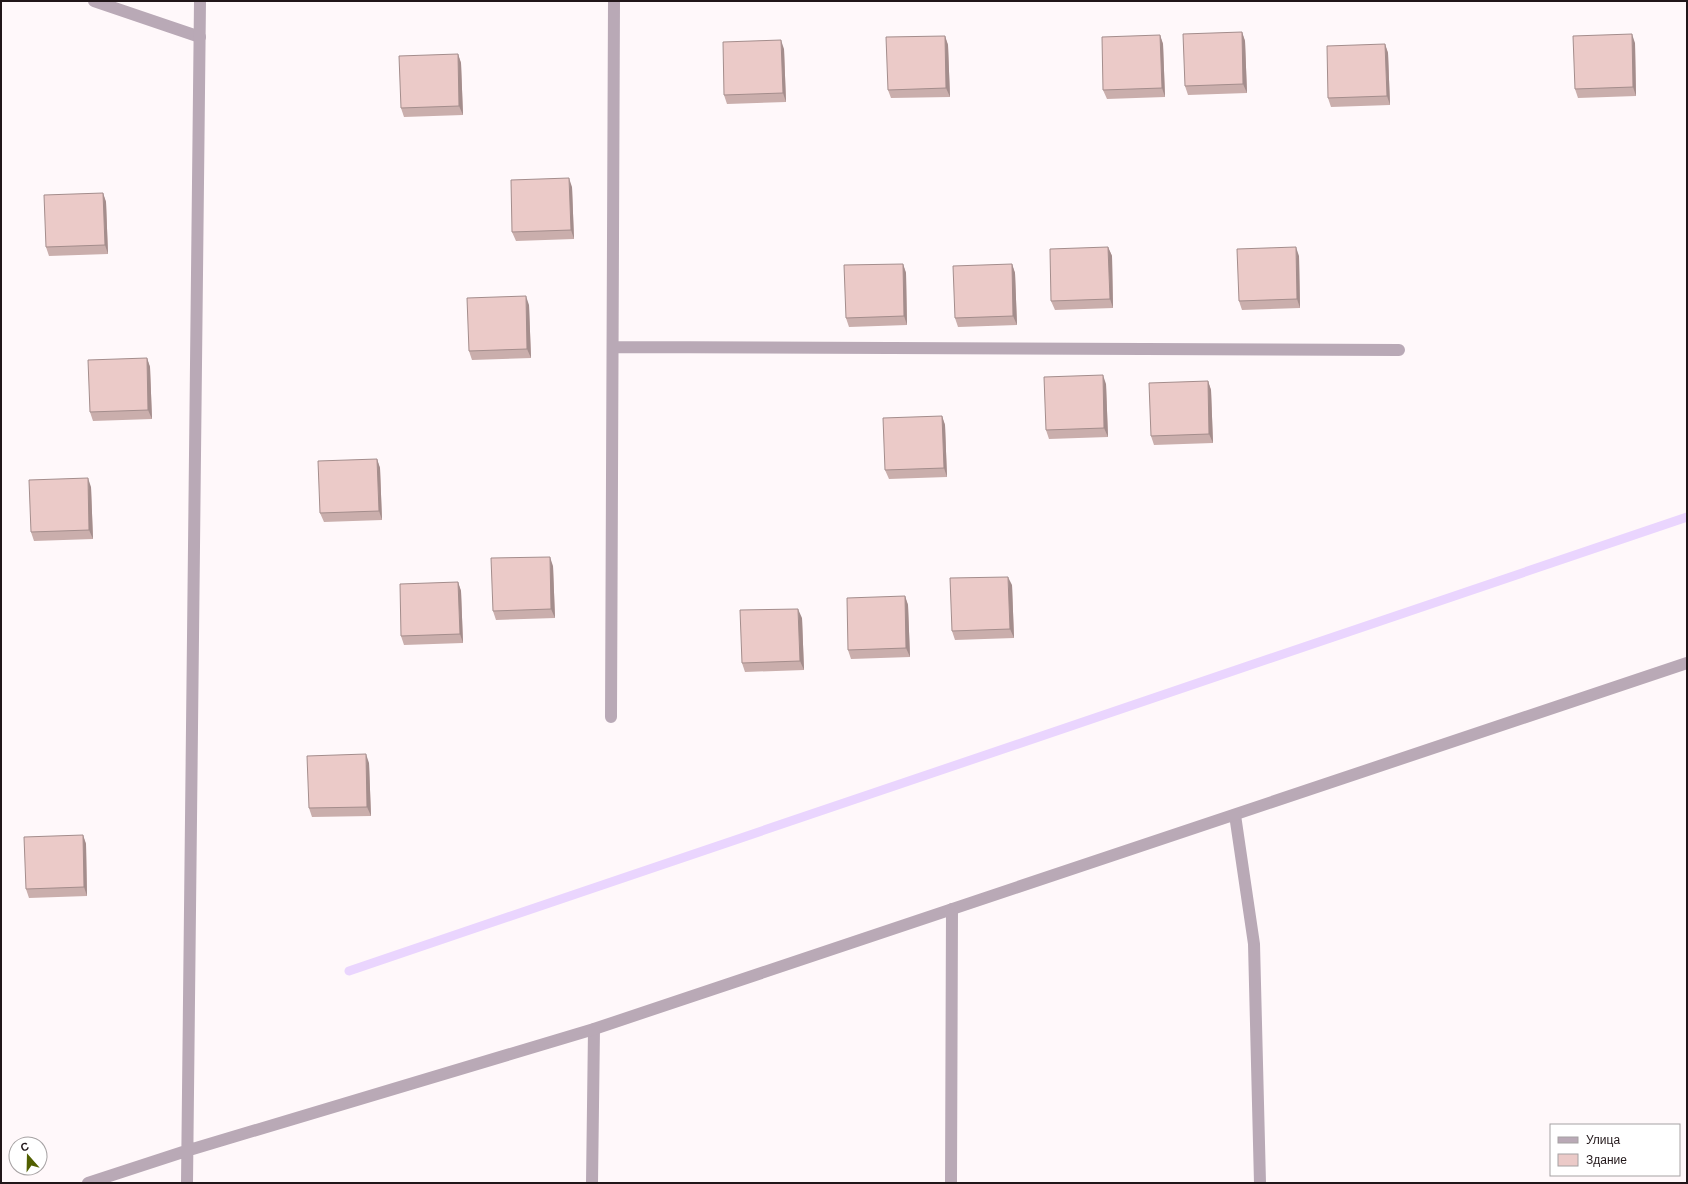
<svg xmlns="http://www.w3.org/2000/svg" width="1688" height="1184" font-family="Barlow,sans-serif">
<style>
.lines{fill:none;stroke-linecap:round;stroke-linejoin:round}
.stream{stroke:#ead5fe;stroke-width:9}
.lane{stroke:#b9a9b6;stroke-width:12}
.street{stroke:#b9a9b6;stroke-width:12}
.wall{fill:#caaeac}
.shaded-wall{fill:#a48d8c}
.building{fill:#ebcac8;stroke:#a48d8c}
</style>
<rect width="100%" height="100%" fill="#fff8fa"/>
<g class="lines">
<path class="stream" d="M349,971L1687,517"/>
<path class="lane" d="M94,1L200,37
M613,347L1399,350
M611,717L614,1
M1235,815L1254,944L1260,1183
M592,1183L594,1029
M951,1183L952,909"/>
<path class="street" d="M88,1183L186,1151L594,1029L1687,663
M187,1183L200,1"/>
</g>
<path class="wall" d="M1242,32L1245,41L1247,93L1188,95L1185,86Z
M1160,35L1163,44L1165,97L1107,99L1103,90Z
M945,36L948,45L950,97L891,98L888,90Z
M1635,43L1636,96L1578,98L1575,89Z
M1385,44L1388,53L1390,105L1331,107L1328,98Z
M784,49L786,102L727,104L724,95Z
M458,54L461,63L463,115L404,117L401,108Z
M572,187L574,239L516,241L512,232Z
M103,193L106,202L108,254L49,256L46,247Z
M1108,247L1112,256L1113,308L1055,310L1051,301Z
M1299,256L1300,308L1242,310L1239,301Z
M903,264L906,273L907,325L849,327L846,318Z
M1012,264L1015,273L1017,325L958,327L955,318Z
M529,305L531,358L472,360L469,351Z
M147,358L150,367L152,419L93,421L90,412Z
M1208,381L1211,390L1213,443L1154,445L1151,436Z
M1106,384L1108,437L1049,439L1046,430Z
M942,416L945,425L947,477L889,479L885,470Z
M377,459L380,468L382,520L324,522L320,513Z
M91,487L93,539L34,541L31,532Z
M553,566L555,618L496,620L493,611Z
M458,582L461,591L463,643L404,645L401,636Z
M1012,585L1014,638L955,640L952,631Z
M905,596L908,605L910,657L851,659L848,650Z
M802,618L804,670L745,672L742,663Z
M369,763L371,816L312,817L309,808Z
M83,835L86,844L87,896L29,898L26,889Z"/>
<path class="shaded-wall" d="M1242,32L1245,41L1247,93L1243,84Z
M1632,34L1635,43L1636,96L1633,87Z
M1160,35L1163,44L1165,97L1162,88Z
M945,36L948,45L950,97L946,88Z
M781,40L784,49L786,102L783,93Z
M1385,44L1388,53L1390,105L1387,96Z
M458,54L461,63L463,115L459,106Z
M569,178L572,187L574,239L571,230Z
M103,193L106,202L108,254L105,245Z
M1108,247L1112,256L1113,308L1110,299Z
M1296,247L1299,256L1300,308L1297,299Z
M903,264L906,273L907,325L904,316Z
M1012,264L1015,273L1017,325L1013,316Z
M526,296L529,305L531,358L527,349Z
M147,358L150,367L152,419L148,410Z
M1103,375L1106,384L1108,437L1104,428Z
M1208,381L1211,390L1213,443L1209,434Z
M942,416L945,425L947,477L944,468Z
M377,459L380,468L382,520L379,511Z
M88,478L91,487L93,539L89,530Z
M550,557L553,566L555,618L551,609Z
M1008,577L1012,585L1014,638L1010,629Z
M458,582L461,591L463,643L460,634Z
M905,596L908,605L910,657L906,648Z
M798,609L802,618L804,670L800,661Z
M366,754L369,763L371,816L367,807Z
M83,835L86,844L87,896L84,887Z"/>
<path class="building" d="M1242,32L1243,84L1185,86L1183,34Z
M1632,34L1633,87L1575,89L1573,36Z
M1160,35L1162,88L1103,90L1102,37Z
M945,36L946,88L888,90L886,37Z
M781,40L783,93L724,95L723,42Z
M1385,44L1387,96L1328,98L1327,46Z
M458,54L459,106L401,108L399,56Z
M569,178L571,230L512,232L511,180Z
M103,193L105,245L46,247L44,195Z
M1108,247L1110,299L1051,301L1050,249Z
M1296,247L1297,299L1239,301L1237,249Z
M903,264L904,316L846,318L844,265Z
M1012,264L1013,316L955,318L953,266Z
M526,296L527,349L469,351L467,298Z
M147,358L148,410L90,412L88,360Z
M1103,375L1104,428L1046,430L1044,377Z
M1208,381L1209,434L1151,436L1149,383Z
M942,416L944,468L885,470L883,418Z
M377,459L379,511L320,513L318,461Z
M88,478L89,530L31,532L29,480Z
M550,557L551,609L493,611L491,558Z
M1008,577L1010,629L952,631L950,578Z
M458,582L460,634L401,636L400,584Z
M905,596L906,648L848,650L847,598Z
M798,609L800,661L742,663L740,610Z
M366,754L367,807L309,808L307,756Z
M83,835L84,887L26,889L24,837Z"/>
<rect width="1688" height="1184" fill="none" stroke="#211619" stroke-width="4"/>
<rect x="1550" y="1124" width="130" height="52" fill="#ffffff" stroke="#a6a2a3"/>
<rect x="1558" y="1137" width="20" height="6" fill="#b9a9b6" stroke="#a6a2a3"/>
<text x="1586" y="1144" font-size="12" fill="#211619">Улица</text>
<rect x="1558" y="1154" width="20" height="12" fill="#ebcac8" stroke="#a6a2a3"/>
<text x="1586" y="1164" font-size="12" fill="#211619">Здание</text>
<g transform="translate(28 1156) rotate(340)"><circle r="19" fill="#ffffff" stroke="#a6a2a3"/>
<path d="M0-3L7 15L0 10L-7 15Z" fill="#515f00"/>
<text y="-6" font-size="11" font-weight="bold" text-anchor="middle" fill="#211619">С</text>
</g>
</svg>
